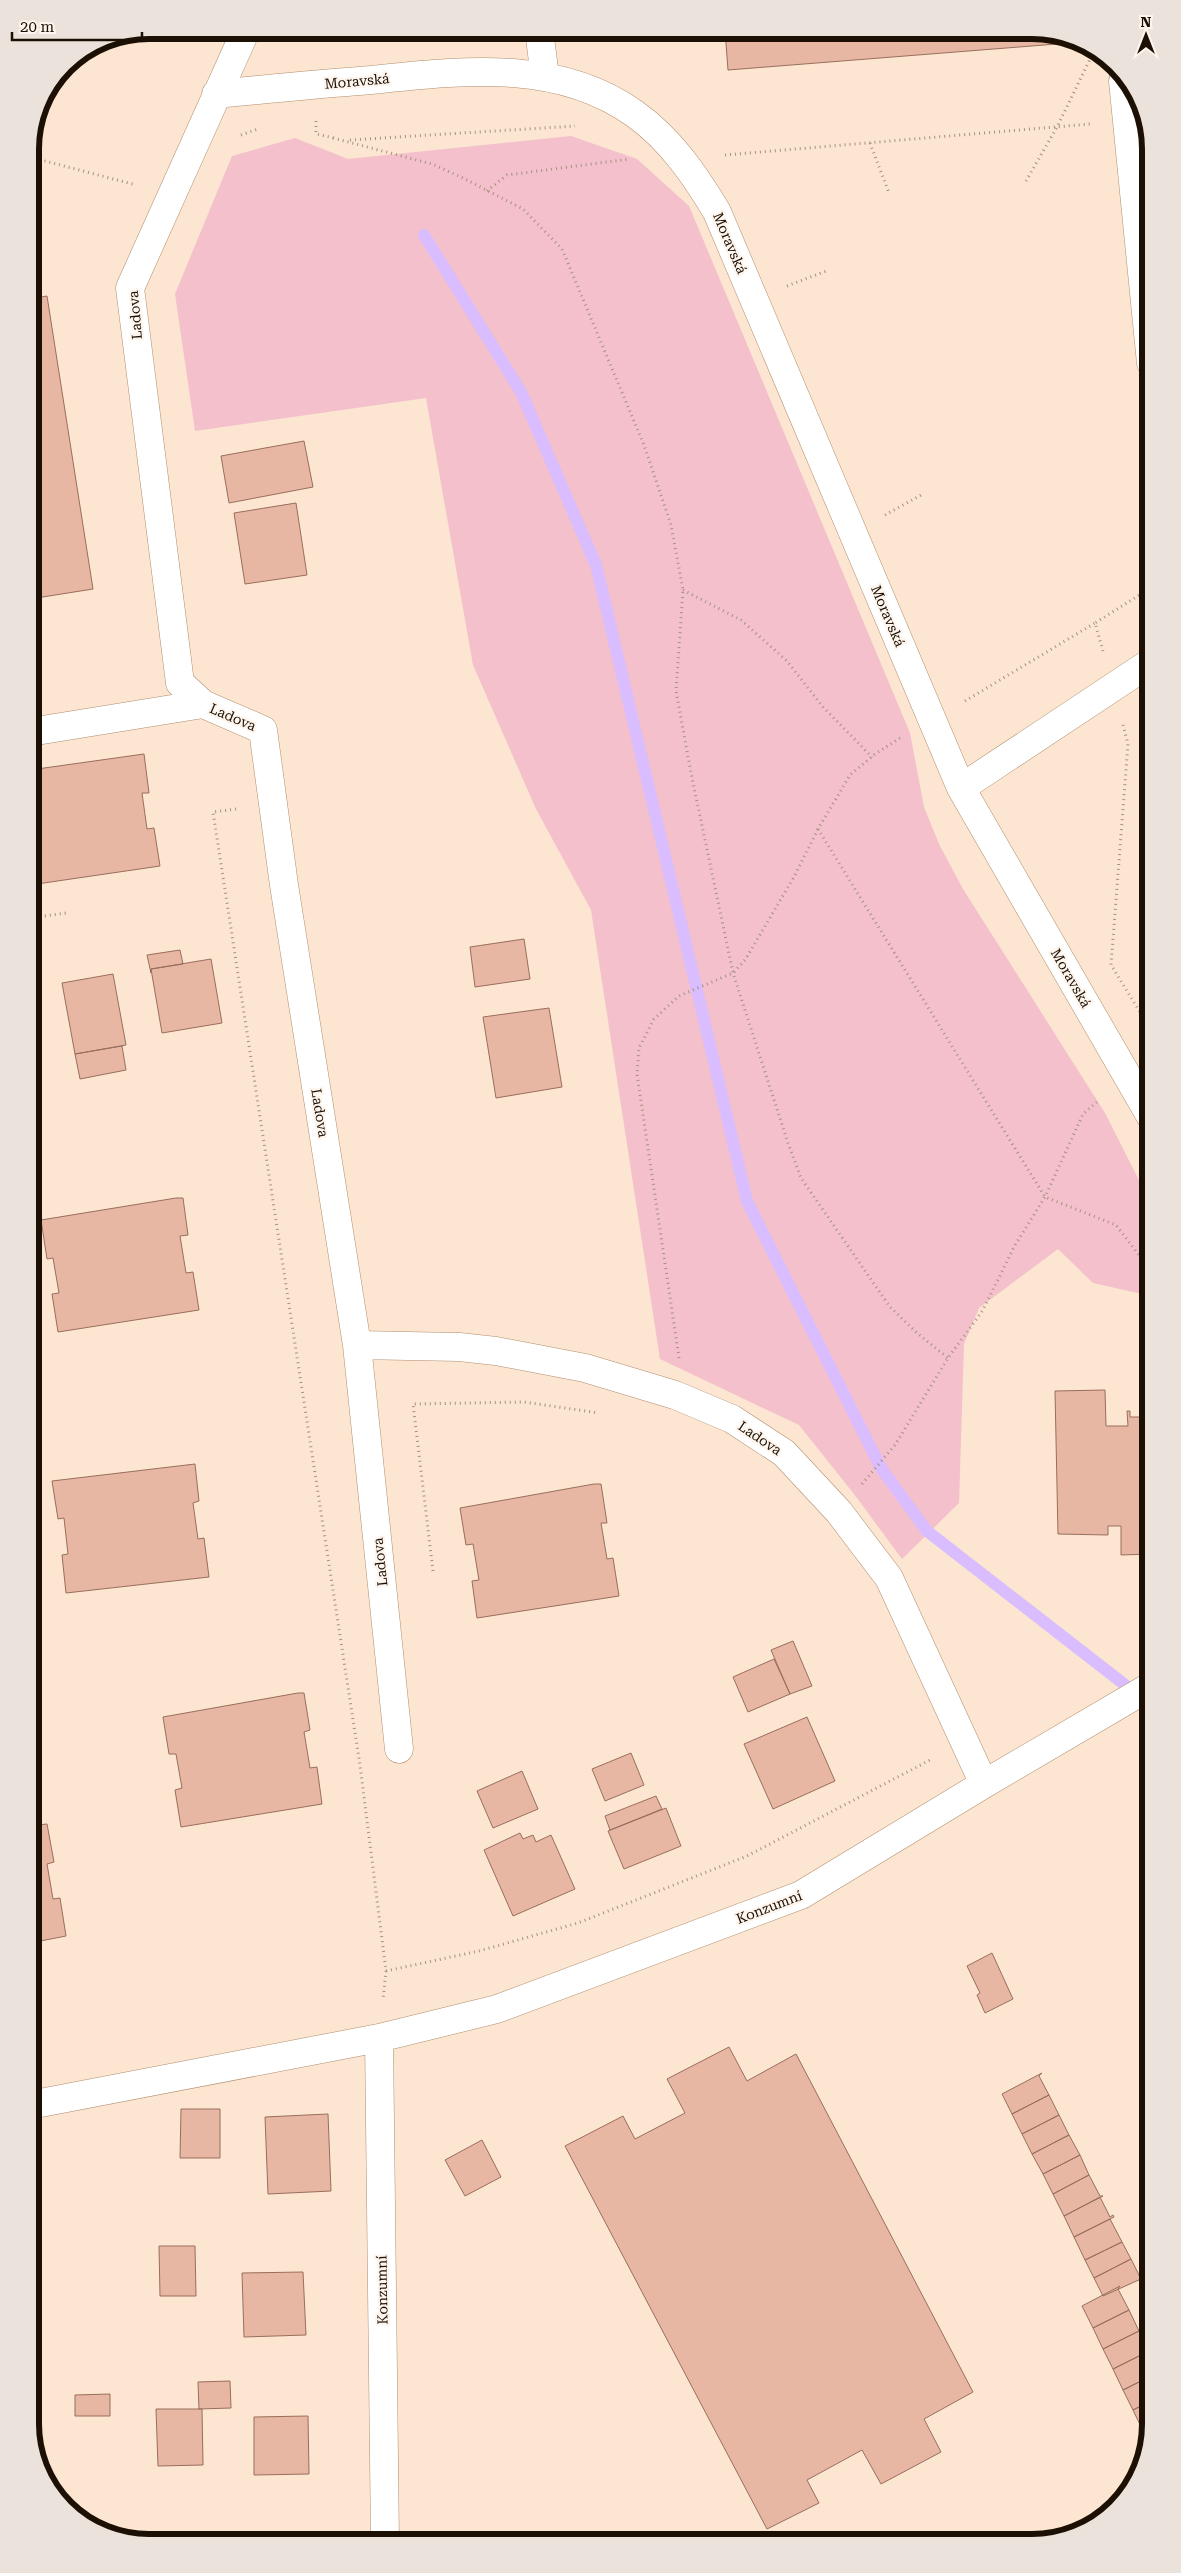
<svg xmlns="http://www.w3.org/2000/svg" width="1181" height="2573" font-family="'Roboto Serif',serif">
<style>
.green{fill:#f3c0cb}
.lines{fill:none;stroke-linecap:round;stroke-linejoin:round}
.stream{stroke:#d9bdff;stroke-width:12}
.building{fill:#e7b7a4;stroke:#996e5c}
.street-casing{stroke:#b18e6e;stroke-width:29}
.path{stroke:#a59281;stroke-width:3;stroke-dasharray:1 4;stroke-linecap:butt}
.street{stroke:#fff;stroke-width:28}
.labels{text-anchor:middle;stroke-width:4.5;stroke-linejoin:round;paint-order:stroke}
.street-label{font-size:14px;fill:#1c1004;stroke:#fdf5ee}
.rim{fill:none;stroke:#1c1004;stroke-width:6}
</style>
<rect width="100%" height="100%" fill="#fce5d1"/>
<path class="green" d="M571,136L637,159L689,206L910,733L924,807L939,844L963,889L1105,1113L1151,1204V1296L1093,1283L1058,1249L979,1308L964,1344L959,1503L902,1559L854,1494L799,1425L660,1359L591,910L536,809L473,665L426,398L195,431L175,294L232,156L295,138L348,159Z"/>
<g class="lines">
<path class="stream" d="M424,235L521,392L596,565L747,1201L881,1468L927,1531L1138,1695"/>
</g>
<path class="building" d="M725,30H1040L1057,37V44L728,70Z
M47,296L93,589L30,599V299Z
M304,441L313,487L229,503L221,456Z
M296,503L307,575L245,584L234,513Z
M144,754L149,793H142L147,829L154,828L160,866L30,885V770Z
M524,939L530,979L475,987L470,947Z
M180,950L183,964L151,969V973L147,955Z
M211,959L222,1023L162,1033L151,969Z
M113,974L126,1045L75,1054L62,983Z
M549,1008L562,1087L496,1098L483,1017Z
M122,1046L126,1070L80,1079L75,1054Z
M176,1198H183L188,1235L180,1236L186,1273L193,1272L199,1310L58,1332L52,1294L59,1293L53,1258L47,1259L41,1220Z
M1105,1390L1106,1426H1128L1127,1411H1130V1417H1151V1554L1121,1555V1526H1108V1535L1058,1534L1055,1391Z
M195,1464L199,1501L193,1503L198,1539L204,1538L209,1577L66,1593L62,1555L68,1554L64,1518L58,1519L52,1481Z
M594,1484H601L607,1523H601L607,1559L613,1558L619,1596L477,1618L472,1581L479,1580L473,1544L466,1545L460,1508Z
M793,1641L812,1686L790,1694L771,1650Z
M774,1659L790,1694L748,1712L733,1677Z
M298,1693H304L310,1730L304,1732L310,1768L317,1767L322,1804L181,1827L175,1790L182,1788L176,1754H169L163,1717Z
M807,1717L835,1781L773,1809L744,1744Z
M631,1753L644,1785L605,1801L592,1769Z
M522,1771L538,1809L493,1828L477,1791Z
M656,1796L662,1809L610,1830L605,1816Z
M666,1808L681,1846L624,1869L608,1831Z
M47,1824L54,1862L47,1864L53,1899L60,1898L66,1936L30,1943V1826Z
M520,1833L523,1839L533,1835L536,1842L551,1835L575,1889L513,1916L484,1850Z
M992,1953L1013,1999L985,2013L977,1995L980,1993L967,1966Z
M729,2047L747,2081L796,2054L973,2392L924,2419L941,2452L881,2484L862,2450L807,2480L819,2503L767,2529L565,2146L623,2116L635,2139L685,2113L667,2079Z
M1042,2073L1039,2076L1049,2095L1012,2114L1002,2094Z
M1049,2095L1059,2115L1022,2134L1012,2114Z
M181,2109H220V2158H180Z
M328,2114L331,2191L268,2194L265,2117Z
M1059,2115L1069,2135L1032,2154L1022,2134Z
M1069,2135L1080,2155L1043,2174L1032,2154Z
M482,2140L501,2177L465,2196L445,2160Z
M1080,2155L1089,2175L1053,2194L1043,2174Z
M1089,2175L1100,2196H1103L1064,2216L1053,2194Z
M1100,2197L1110,2217L1113,2215L1114,2217L1074,2237L1064,2216Z
M1110,2219L1122,2242L1085,2260L1074,2237Z
M1122,2242L1131,2259L1094,2278L1085,2260Z
M159,2246H195L196,2296H160Z
M1131,2259L1141,2279L1103,2296L1094,2278Z
M303,2272L306,2335L244,2337L242,2273Z
M1120,2286L1118,2289L1129,2310L1093,2328L1082,2306Z
M1129,2310L1139,2331L1103,2349L1093,2328Z
M1139,2331L1149,2351L1113,2369L1103,2349Z
M1149,2351L1151,2376L1123,2390L1113,2369Z
M1151,2376V2401L1133,2410L1123,2390Z
M230,2381L231,2408L199,2409L198,2382Z
M110,2394V2416H75V2395Z
M1151,2401V2424L1150,2428L1143,2431L1133,2410Z
M156,2409H202L203,2465L158,2466Z
M308,2416L309,2474L254,2475V2417Z
M434,2532H498L499,2540L434,2541Z"/>
<g class="lines">
<g class="street-casing">
<path id="street" d="M246,30L130,288L180,683L203,704L263,730L284,885L357,1345L399,1749
M539,30L545,77
M1123,81L1151,363
M216,94C267,89 319,84 371,80C460,71 557,58 635,114C670,139 695,175 717,212L961,788L1151,1117
M30,732L203,704
M961,788L1151,662
M357,1345L459,1347L496,1351L585,1368L675,1395L732,1419L784,1453L839,1512L889,1578L984,1784
M379,2038L385,2541
M30,2105L379,2038L497,2009L801,1895L984,1784L1151,1686"/>
</g>
<path class="path" d="M316,121V134L334,138
M241,135L258,129
M333,138L432,164L461,177L523,209L562,249L644,445L671,525L683,590L676,691L692,778L733,973L788,1143L801,1178L890,1307L917,1333L948,1358
M350,140L575,126
M870,143L889,193
M725,155L1090,124
M30,157L136,185
M1026,181L1057,127L1094,51
M487,191L507,175L630,159
M787,286L829,270
M885,515L921,495
M683,590L741,620L787,661L823,707L872,757
M1103,651L1095,623L1141,594L1151,592
M965,701L1095,623
M1123,725L1128,744L1111,965L1151,1030
M900,738L875,754L850,775L818,829L1045,1197L1116,1225L1151,1271
M236,809L213,812L360,1765L386,1971L383,2000
M30,918L66,913
M679,1358L637,1074L639,1048L654,1019L679,996L733,973L745,960L794,877L818,829
M862,1484L895,1445L948,1358L983,1310L1015,1245L1045,1197L1083,1114L1098,1101
M433,1571L413,1404L524,1402L599,1413
M386,1971L479,1951L578,1923L747,1856L932,1759"/>
<use href="#street" class="street"/>
</g>
<g class="labels">
<g class="street-label">
<text transform="translate(357 81) rotate(-5)" y="5">Moravská</text>
<text transform="translate(730 243) rotate(67)" y="5">Moravská</text>
<text transform="translate(135 315) rotate(-95)" y="5">Ladova</text>
<text transform="translate(888 616) rotate(67)" y="5">Moravská</text>
<text transform="translate(233 717) rotate(23)" y="5">Ladova</text>
<text transform="translate(1071 978) rotate(60)" y="5">Moravská</text>
<text transform="translate(320 1113) rotate(81)" y="5">Ladova</text>
<text transform="translate(760 1438) rotate(34)" y="5">Ladova</text>
<text transform="translate(380 1562) rotate(-96)" y="5">Ladova</text>
<text transform="translate(769 1907) rotate(-21)" y="5">Konzumní</text>
<text transform="translate(382 2290) rotate(-91)" y="5">Konzumní</text>
</g>
</g>
<path d="M0 0H1181V2573H0ZM149 39H1032A110 110 0 0 1 1142 149V2424A110 110 0 0 1 1032 2534H149A110 110 0 0 1 39 2424V149A110 110 0 0 1 149 39Z" fill="#ebe3db" fill-rule="evenodd"/>
<path class="rim" d="M149 39H1032A110 110 0 0 1 1142 149V2424A110 110 0 0 1 1032 2534H149A110 110 0 0 1 39 2424V149A110 110 0 0 1 149 39Z"/>
<g transform="translate(1146 35)" stroke="#fdf5ee" stroke-width="4" paint-order="stroke">
<path d="M0-4L9 19L0 12L-9 19Z" fill="#1c1004"/>
<text y="-8" font-size="14" font-weight="bold" text-anchor="middle" fill="#1c1004">N</text>
</g>
<path d="M12 32v8h130v-8" fill="none" stroke="#1c1004" stroke-width="2.5"/>
<text x="20" y="32" font-size="15" fill="#1c1004" stroke="#fdf5ee" stroke-width="4" paint-order="stroke">20 m</text>
</svg>
